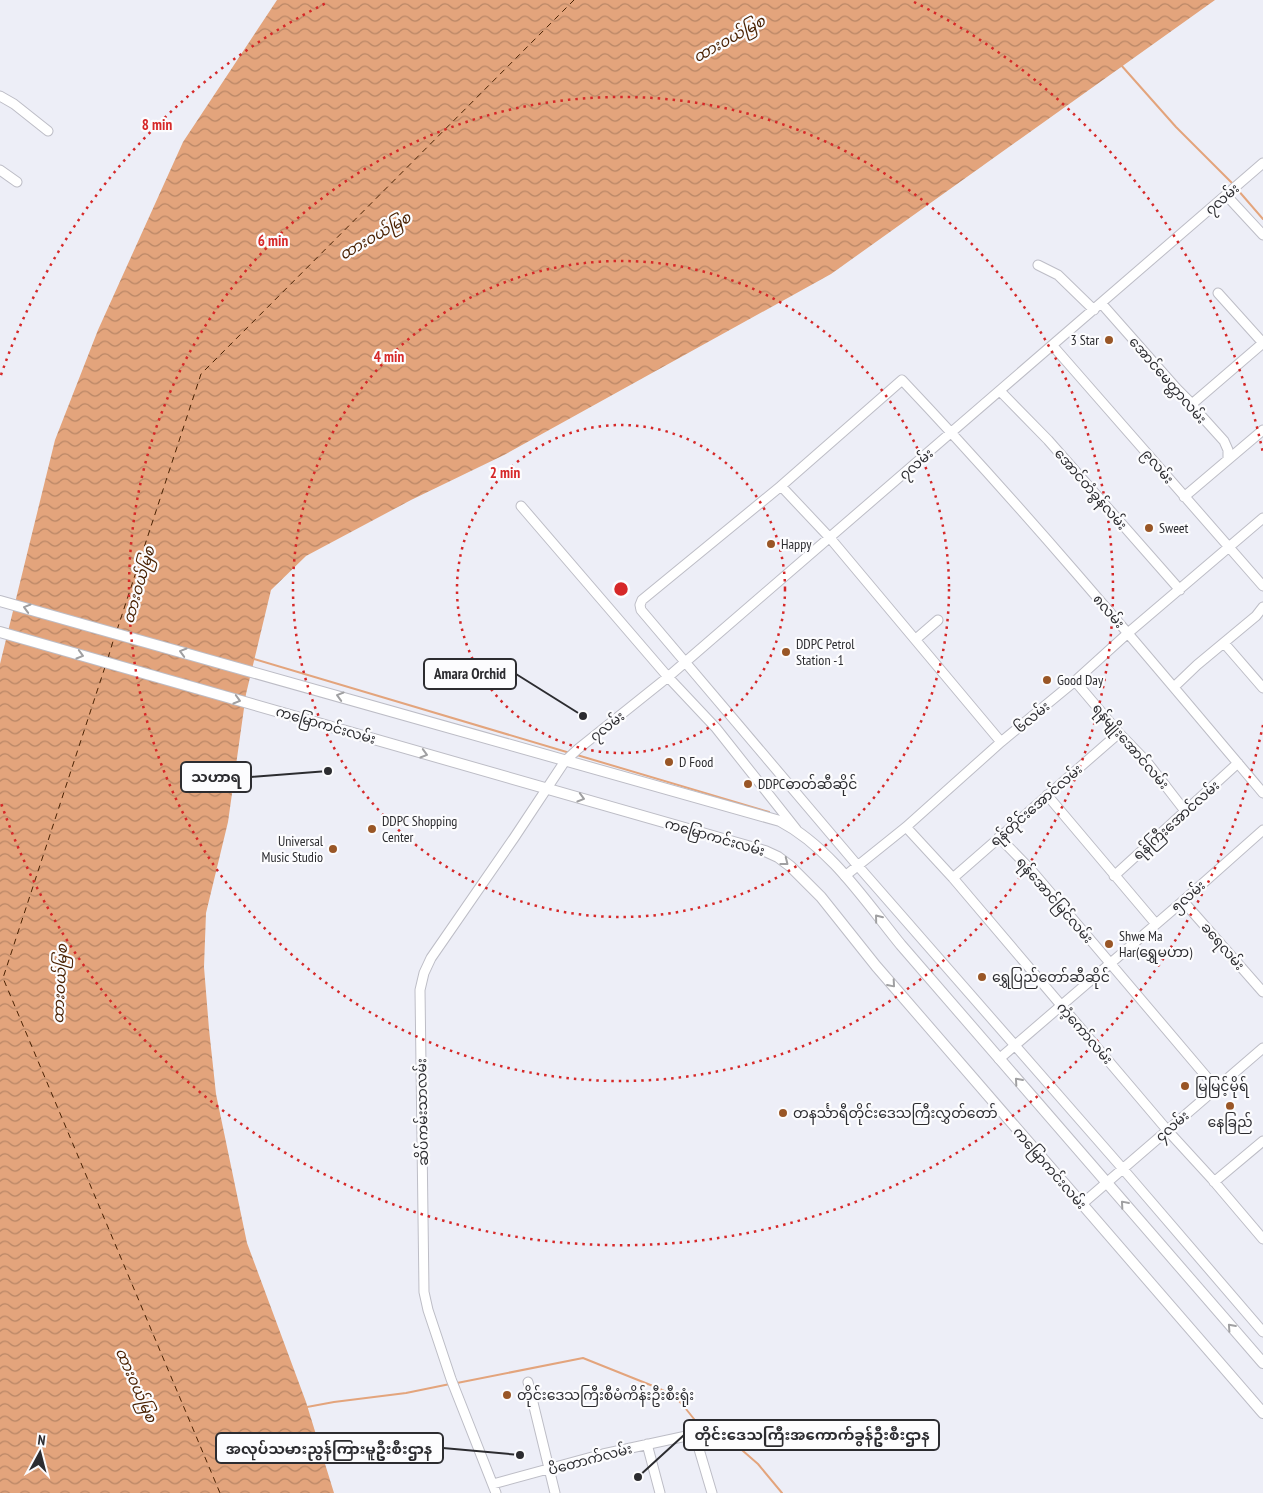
<svg xmlns="http://www.w3.org/2000/svg" width="1263" height="1493" font-family="'PT Sans Narrow','Noto Sans Myanmar',sans-serif">
<style>
.water{fill:url(#water-waves)}
.lines{fill:none;stroke-linecap:round;stroke-linejoin:round}
.stream{stroke:#e3a47c;stroke-width:2}
.ferry{stroke:#492102;stroke-width:1;stroke-dasharray:6 5;stroke-linecap:butt}
.minor-casing{stroke:#bdbdc6;stroke-width:11}
.major-casing{stroke:#bdbdc6;stroke-width:12}
.minor{stroke:#fff;stroke-width:9}
.major{stroke:#fff;stroke-width:10}
.oneway{stroke:#a0a0a2}
.ring{fill:none;stroke:#d62828;stroke-width:2.5;stroke-dasharray:2.5 5}
.poi-dot{fill:#995626;stroke:#fcfcfe;stroke-width:2}
.labels{text-anchor:middle;stroke-width:4.5;stroke-linejoin:round;paint-order:stroke}
.street-label{font-size:14px;fill:#2c2c30;stroke:#fcfcfe}
.poi-label{font-size:14px;fill:#2c2c30;stroke:#fcfcfe;text-anchor:start}
.water-label{font-size:15px;font-style:italic;fill:#492102;stroke:#fcfcfe}
.centre{fill:#d62828;stroke:#fcfcfe;stroke-width:2.5}
.ring-label{font-size:15px;text-anchor:middle;font-weight:bold;fill:#d62828;stroke:#fcfcfe;stroke-width:4.5;stroke-linejoin:round;paint-order:stroke}
.leader{fill:none;stroke:#2c2c30;stroke-width:2}
.callout-dot{fill:#2c2c30;stroke:#fcfcfe;stroke-width:2}
.callout{fill:#fcfcfe;stroke:#2c2c30;stroke-width:2}
.callout-label{font-size:15px;text-anchor:middle;font-weight:bold;fill:#2c2c30}
</style>
<defs>
<pattern id="water-waves" width="16" height="10" patternUnits="userSpaceOnUse" patternTransform="scale(1.25)"><rect width="16" height="10" fill="#e3a47c"/><path d="M0 5q4-4 8 0t8 0" fill="none" stroke="#b88666"/></pattern>
</defs>
<rect width="100%" height="100%" fill="#edeef7"/>
<path class="water" d="M277,0H1215L831,274L504,455L411,500L306,556L271,590L246,694L228,822L206,913L204,967L209,1029L216,1094L247,1243L306,1402L334,1493H0V664L55,440L98,330L183,142Z"/>
<g class="lines">
<path class="stream" d="M1121,65L1176,127L1234,185
M1237,189L1263,219
M254,659L570,753
M577,755L769,812
M457,1383L583,1358L658,1388L674,1396L682,1404L698,1424L727,1437L758,1464L782,1493
M307,1407L334,1402L406,1393L450,1384"/>
<path class="ferry" d="M117,630L201,374L574,0
M108,658L114,638
M105,667L3,978L220,1493"/>
<g class="minor-casing">
<path id="minor" d="M0,96L14,104L48,131
M0,170L17,182
M1226,195L1263,235
M1038,265L1058,275L1094,310
M1218,293L1263,343
M1101,303L1177,389L1192,404L1196,410L1224,441L1228,450V459
M1053,346L1263,586
M1000,391L1048,440L1180,590
M1192,404L1263,343
M781,486L902,380C1028,513 1145,653 1263,793
M1184,497L1263,430
M521,506L668,677L716,728L796,829
M916,639L938,620
M1224,643L1263,688
M1075,681L1119,733L1147,762L1185,811
M1174,687L1197,665L1256,616L1263,607
M1001,742L830,538L781,486L642,600L640,605L641,610L858,866L1123,1169L1263,1332
M1047,795L1156,924
M906,827L953,878L1168,1131L1212,1179L1263,1239
M999,837L1032,871L1216,1088
M845,876L906,827L1001,742L1075,681L1128,633L1263,518
M1114,876L1238,763
M953,878L1119,733
M1183,901L1263,992
M999,1059L1183,901L1263,830
M1214,1182L1263,1141
M1082,1204L1263,1048
M528,1382L555,1493
M647,1444L660,1493
M493,1484L603,1454L691,1435L696,1439L712,1493
M496,1493L451,1379L428,1310L424,1292L420,990L424,973L431,958L514,838L565,761L578,749L668,677L1263,163"/>
</g>
<g class="major-casing">
<path id="major" d="M0,601L780,821C830,847 866,902 901,945L1263,1363
M0,632L765,851L778,857L790,866L821,897L876,966L1263,1413"/>
</g>
<use href="#minor" class="minor"/>
<use href="#major" class="major"/>
</g>
<defs><path id="oneway-chevron" d="M-2-3.5L2.5 0L-2 3.5" fill="none" stroke-width="1.6" stroke-linecap="round" stroke-linejoin="round" transform="scale(1.25)"/></defs>
<g class="oneway">
<use href="#oneway-chevron" transform="translate(27 608) rotate(-164)"/>
<use href="#oneway-chevron" transform="translate(183 652) rotate(-164)"/>
<use href="#oneway-chevron" transform="translate(80 655) rotate(16)"/>
<use href="#oneway-chevron" transform="translate(340 696) rotate(-164)"/>
<use href="#oneway-chevron" transform="translate(237 700) rotate(16)"/>
<use href="#oneway-chevron" transform="translate(424 754) rotate(16)"/>
<use href="#oneway-chevron" transform="translate(581 798) rotate(16)"/>
<use href="#oneway-chevron" transform="translate(785 862) rotate(38)"/>
<use href="#oneway-chevron" transform="translate(878 918) rotate(-129)"/>
<use href="#oneway-chevron" transform="translate(892 984) rotate(49)"/>
<use href="#oneway-chevron" transform="translate(1018 1081) rotate(-131)"/>
<use href="#oneway-chevron" transform="translate(1124 1204) rotate(-131)"/>
<use href="#oneway-chevron" transform="translate(1231 1327) rotate(-132)"/>
</g>
<g class="ring">
<circle cx="621" cy="589" r="164"/>
<circle cx="621" cy="589" r="328"/>
<circle cx="621" cy="589" r="492"/>
<path d="M1263 725A656 656 0 0 1 1 803M1 375A656 656 0 0 1 328 2M914 2A656 656 0 0 1 1263 453"/>
</g>
<g class="poi-dot">
<circle cx="1109" cy="340" r="5"/>
<circle cx="1149" cy="528" r="5"/>
<circle cx="771" cy="544" r="5"/>
<circle cx="786" cy="652" r="5"/>
<circle cx="1047" cy="680" r="5"/>
<circle cx="669" cy="762" r="5"/>
<circle cx="748" cy="784" r="5"/>
<circle cx="372" cy="829" r="5"/>
<circle cx="333" cy="849" r="5"/>
<circle cx="1109" cy="944" r="5"/>
<circle cx="982" cy="977" r="5"/>
<circle cx="1185" cy="1086" r="5"/>
<circle cx="1230" cy="1106" r="5"/>
<circle cx="783" cy="1113" r="5"/>
<circle cx="507" cy="1395" r="5"/>
</g>
<g class="labels">
<g class="street-label">
<text transform="translate(1222 199) rotate(-41)" y="5">၇လမ်း</text>
<text transform="translate(1168 380) rotate(49)" y="5">အောင်မေတ္တာလမ်း</text>
<text transform="translate(916 464) rotate(-41)" y="5">၇လမ်း</text>
<text transform="translate(1158 466) rotate(50)" y="5">၉လမ်း</text>
<text transform="translate(1091 489) rotate(49)" y="5">အောင်တံခွန်လမ်း</text>
<text transform="translate(1109 611) rotate(49)" y="5">၈လမ်း</text>
<text transform="translate(1032 717) rotate(-40)" y="5">၆လမ်း</text>
<text transform="translate(326 725) rotate(16)" y="5">ကမြောကင်းလမ်း</text>
<text transform="translate(607 726) rotate(-38)" y="5">၇လမ်း</text>
<text transform="translate(1131 746) rotate(49)" y="5">ရန်မျိုးအောင်လမ်း</text>
<text transform="translate(1036 805) rotate(-41)" y="5">ရန်တိုင်းအောင်လမ်း</text>
<text transform="translate(1176 820) rotate(-42)" y="5">ရန်ကြီးအောင်လမ်း</text>
<text transform="translate(715 837) rotate(16)" y="5">ကမြောကင်းလမ်း</text>
<text transform="translate(1188 896) rotate(-41)" y="5">၅လမ်း</text>
<text transform="translate(1055 900) rotate(49)" y="5">ရန်အောင်မြင်လမ်း</text>
<text transform="translate(1223 946) rotate(49)" y="5">ခရေလမ်း</text>
<text transform="translate(1085 1033) rotate(49)" y="5">ကံ့ကော်လမ်း</text>
<text transform="translate(422 1112) rotate(-91)" y="5">ဆိပ်ကမ်းသာလမ်း</text>
<text transform="translate(1172 1126) rotate(-41)" y="5">၄လမ်း</text>
<text transform="translate(1050 1168) rotate(49)" y="5">ကမြောကင်းလမ်း</text>
<text transform="translate(590 1459) rotate(-15)" y="5">ပိတောက်လမ်း</text>
</g>
<g class="poi-label">
<text x="1099" y="345" text-anchor="end">3 Star</text>
<text x="1159" y="533">Sweet</text>
<text x="781" y="549">Happy</text>
<text x="796" y="649">DDPC Petrol<tspan x="796" dy="16">Station -1</tspan></text>
<text x="1057" y="685">Good Day</text>
<text x="679" y="767">D Food</text>
<text x="758" y="789">DDPCဓာတ်ဆီဆိုင်</text>
<text x="382" y="826">DDPC Shopping<tspan x="382" dy="16">Center</tspan></text>
<text x="323" y="846" text-anchor="end">Universal<tspan x="323" dy="16">Music Studio</tspan></text>
<text x="1119" y="941">Shwe Ma<tspan x="1119" dy="16">Har(‌‌ရွှေမဟာ)</tspan></text>
<text x="992" y="982">ရွှေပြည်တော်ဆီဆိုင်</text>
<text x="1195" y="1091">မြမြင့်မိုရ်</text>
<text x="793" y="1118">တနင်္သာရီတိုင်းဒေသကြီးလွှတ်တော်</text>
<text x="1230" y="1127" text-anchor="middle">နေခြည်</text>
<text x="517" y="1400">တိုင်းဒေသကြီးစီမံကိန်းဦးစီးရုံး</text>
</g>
<g class="water-label">
<text transform="translate(729 39) rotate(-29)" y="5">ထားဝယ်မြစ</text>
<text transform="translate(375 236) rotate(-30)" y="5">ထားဝယ်မြစ</text>
<text transform="translate(139 585) rotate(-74)" y="5">ထားဝယ်မြစ</text>
<text transform="translate(60 984) rotate(-87)" y="5">ထားဝယ်မြစ</text>
<text transform="translate(136 1385) rotate(66)" y="5">ထားဝယ်မြစ</text>
</g>
</g>
<circle cx="621" cy="589" r="8" class="centre"/>
<g class="ring-label">
<text x="157" y="130">8 min</text>
<text x="273" y="246">6 min</text>
<text x="389" y="362">4 min</text>
<text x="505" y="478">2 min</text>
</g>
<path class="leader" d="M583 716L516 674M328 771L251 777M638 1477L684 1435M520 1455L443 1448"/>
<g class="callout-dot">
<circle cx="583" cy="716" r="5"/>
<circle cx="328" cy="771" r="5"/>
<circle cx="638" cy="1477" r="5"/>
<circle cx="520" cy="1455" r="5"/>
</g>
<g class="callout">
<rect x="424" y="659" width="92" height="30" rx="5"/>
<rect x="181" y="762" width="70" height="30" rx="5"/>
<rect x="684" y="1420" width="255" height="30" rx="5"/>
<rect x="216" y="1433" width="227" height="30" rx="5"/>
</g>
<g class="callout-label">
<text x="470" y="679">Amara Orchid</text>
<text x="216" y="782">သဟာရ</text>
<text x="812" y="1440">တိုင်းဒေသကြီးအကောက်ခွန်ဦးစီးဌာန</text>
<text x="329" y="1454">အလုပ်သမားညွန်ကြားမူဦးစီးဌာန</text>
</g>
<g transform="translate(40 1453) rotate(7)" stroke="#fcfcfe" stroke-width="4" paint-order="stroke">
<path d="M0-4L9 19L0 12L-9 19Z" fill="#2c2c30"/>
<text y="-8" font-size="14" font-weight="bold" text-anchor="middle" fill="#2c2c30">N</text>
</g>
</svg>
